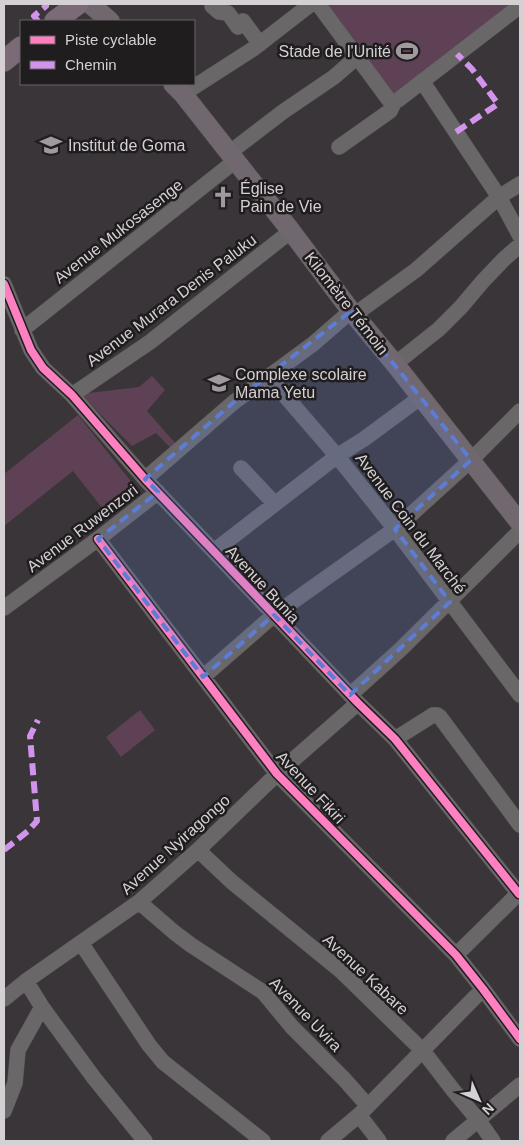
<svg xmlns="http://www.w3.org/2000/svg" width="524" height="1145" font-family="Helvetica,sans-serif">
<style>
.green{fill:#5e4155}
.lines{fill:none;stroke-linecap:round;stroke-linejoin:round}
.minor-casing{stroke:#585456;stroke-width:16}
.major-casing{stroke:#585456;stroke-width:20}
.highway-casing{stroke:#585456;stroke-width:22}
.minor{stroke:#6a6769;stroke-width:15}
.major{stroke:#71676e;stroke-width:19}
.highway{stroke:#7b6b76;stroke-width:21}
.quiet{stroke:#d193ec;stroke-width:6;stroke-dasharray:12 6;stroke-linecap:butt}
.cycleway-casing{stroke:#201d1f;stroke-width:11}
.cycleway{stroke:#ff80c0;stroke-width:8}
.marked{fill:#5d7cd6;fill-opacity:0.2;stroke:#5d7cd6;stroke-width:4;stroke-dasharray:10 6;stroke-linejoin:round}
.labels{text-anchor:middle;stroke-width:5;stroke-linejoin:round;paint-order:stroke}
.poi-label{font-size:16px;fill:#d5d0d3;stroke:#201d1f;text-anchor:start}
.street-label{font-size:16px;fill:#d5d0d3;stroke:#201d1f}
</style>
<rect width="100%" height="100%" fill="#3a3538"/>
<path class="green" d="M322,4H516L395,99Z
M152,376L165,390L147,411L176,444L171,448L156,433L132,446L80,394L139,387Z
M78,415L133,484L103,509L73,471L4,526V474Z
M140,710L155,730L121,757L106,737Z"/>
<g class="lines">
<g class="minor-casing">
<path id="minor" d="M318,4L389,100L392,102L398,100L520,6
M212,6L219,12L228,13L238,27L243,21L260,44
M422,81L499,197L520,236
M183,94L253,49L311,4
M339,147L390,111L395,101
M229,153L284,111L334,77L357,57
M4,284L31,350L43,368L72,395L145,479L358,703L395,739L519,894
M354,315L416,270L499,197L520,184
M22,330L235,161
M395,364L439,329L461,307L483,281L504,259L520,245
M268,376L337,456L395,529L520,695
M72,395L150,342L291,231
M241,468L275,504
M145,479L234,402L313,344L351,311
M98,539L277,774L456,955L483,989L520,1039
M214,551L337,456L364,439L421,397
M4,608L98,539L158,492
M203,677L274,615L395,529L471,460L520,411
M350,695L401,649L520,531
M395,739L433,715H437L440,717L520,825
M198,850L232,882L341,971L423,1051L453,1090L479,1121L493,1141
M139,902L175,933L191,945L263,992L292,1027L344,1079L368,1106
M81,943L149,1045L163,1062L263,1141
M456,955L520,892
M26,981L42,1007L94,1078L145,1141
M4,999L26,981L139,902L198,850L277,774L358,703
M4,1111L15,1083L18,1050L42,1007
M359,1115L379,1141
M328,1141L359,1115L483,989
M453,1141L520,1085"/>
</g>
<g class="major-casing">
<path id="major" d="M90,4L110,21
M173,84L183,94L291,231L351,311L395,364L520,523"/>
</g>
<g class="highway-casing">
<path id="highway" d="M55,21L78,4
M4,61L21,47"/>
</g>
<use href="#minor" class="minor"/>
<use href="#major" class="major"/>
<use href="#highway" class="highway"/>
<path class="quiet" d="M38,21L34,16L46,6L44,4
M456,132L498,104L472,69L457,54
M4,850L28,831L37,821L30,736L38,720"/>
<g class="cycleway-casing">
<path id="cycleway" d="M4,284L31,350L43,368L72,395L145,479L358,703L395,739L519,894
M98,539L277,774L456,955L483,989L520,1039"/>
</g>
<use href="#cycleway" class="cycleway"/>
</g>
<path class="marked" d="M351,311L471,460L395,529L450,602L350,695L274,615L203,677L98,539L158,492L145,479L234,402Z"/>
<defs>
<g id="stadium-bare" transform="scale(1.725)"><path d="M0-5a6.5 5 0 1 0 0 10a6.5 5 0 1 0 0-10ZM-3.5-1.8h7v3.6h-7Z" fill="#9f9a9d" stroke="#201d1f" stroke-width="2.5" paint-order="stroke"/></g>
<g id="school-bare" transform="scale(1.725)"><path d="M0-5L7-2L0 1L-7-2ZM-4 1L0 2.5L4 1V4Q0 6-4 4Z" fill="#9f9a9d" stroke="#201d1f" stroke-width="2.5" paint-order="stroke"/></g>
<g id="church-bare" transform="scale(1.725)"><path d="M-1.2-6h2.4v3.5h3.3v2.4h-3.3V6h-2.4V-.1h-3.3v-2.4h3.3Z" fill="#9f9a9d" stroke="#201d1f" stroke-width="2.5" paint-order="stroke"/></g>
</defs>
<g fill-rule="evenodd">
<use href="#stadium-bare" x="407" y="51"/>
<use href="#school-bare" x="51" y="145"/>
<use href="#church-bare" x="223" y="197"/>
<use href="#school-bare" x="219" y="383"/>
</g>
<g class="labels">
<g class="poi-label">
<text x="391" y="57" text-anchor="end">Stade de l'Unité</text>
<text x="68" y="151">Institut de Goma</text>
<text x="240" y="194">Église<tspan x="240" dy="18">Pain de Vie</tspan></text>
<text x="235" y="380">Complexe scolaire<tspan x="235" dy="18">Mama Yetu</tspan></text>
</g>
<g class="street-label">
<text transform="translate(118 231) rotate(-38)" y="6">Avenue Mukosasenge</text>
<text transform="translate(171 300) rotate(-37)" y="6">Avenue Murara Denis Paluku</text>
<text transform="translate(347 303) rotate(52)" y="6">Kilomètre Témoin</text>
<text transform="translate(411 523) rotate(53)" y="6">Avenue Coin du Marché</text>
<text transform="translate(82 528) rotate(-37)" y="6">Avenue Ruwenzori</text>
<text transform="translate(263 584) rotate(47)" y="6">Avenue Bunia</text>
<text transform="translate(311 787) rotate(47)" y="6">Avenue Fikiri</text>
<text transform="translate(175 844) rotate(-42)" y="6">Avenue Nyiragongo</text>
<text transform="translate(366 974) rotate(43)" y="6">Avenue Kabare</text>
<text transform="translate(306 1014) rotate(46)" y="6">Avenue Uvira</text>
</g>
</g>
<rect width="524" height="1145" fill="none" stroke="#d5d0d3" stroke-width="10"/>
<rect x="20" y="20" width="175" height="65" fill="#201d1f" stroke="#686567"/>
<rect x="30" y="36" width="25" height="8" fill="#ff80c0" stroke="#686567"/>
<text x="65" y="45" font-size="15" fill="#d5d0d3">Piste cyclable</text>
<rect x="30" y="61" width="25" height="8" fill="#d193ec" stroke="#686567"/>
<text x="65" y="70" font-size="15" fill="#d5d0d3">Chemin</text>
<g transform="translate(479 1100) rotate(135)" stroke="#201d1f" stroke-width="4" paint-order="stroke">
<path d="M0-4L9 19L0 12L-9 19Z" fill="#d5d0d3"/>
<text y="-8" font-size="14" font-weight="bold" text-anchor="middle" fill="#d5d0d3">N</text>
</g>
</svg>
